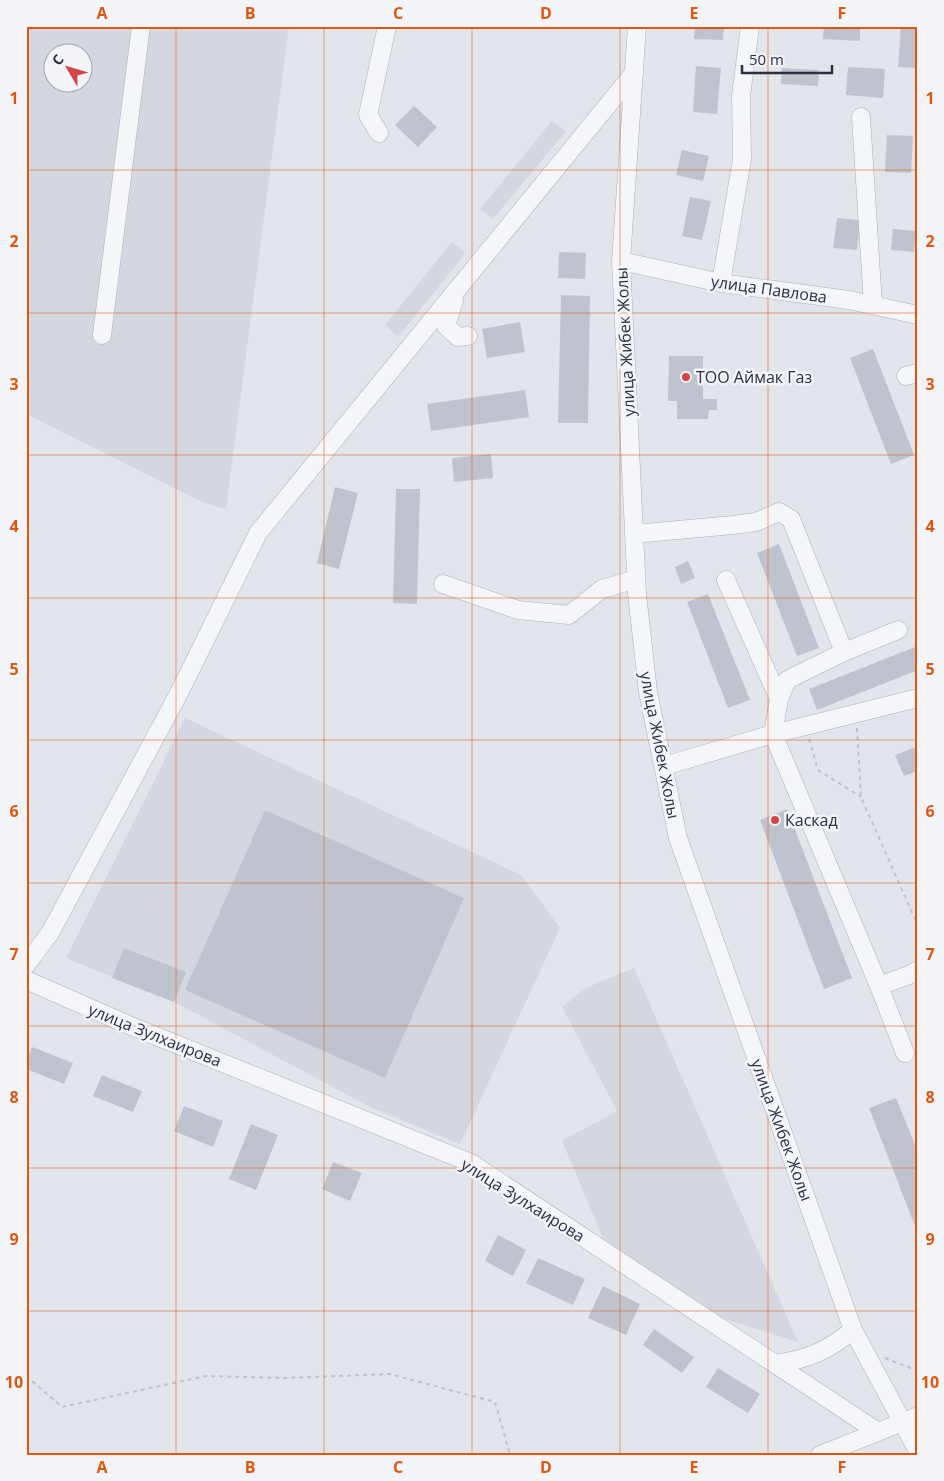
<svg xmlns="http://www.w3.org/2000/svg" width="944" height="1481" font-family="'Open Sans',sans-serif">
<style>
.built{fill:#d4d7e0;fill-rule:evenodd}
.building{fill:#bfc3ce}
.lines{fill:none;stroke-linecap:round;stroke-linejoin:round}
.minor-casing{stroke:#abaeb9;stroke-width:19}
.path{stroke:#c0c2ca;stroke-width:2;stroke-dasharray:4 4;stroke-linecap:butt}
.minor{stroke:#f5f6f9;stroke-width:18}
.grid{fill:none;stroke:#de570f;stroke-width:1;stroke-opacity:0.55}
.poi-dot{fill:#d34544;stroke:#f2f4f8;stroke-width:2}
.labels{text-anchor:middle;stroke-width:5;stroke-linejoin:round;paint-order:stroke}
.street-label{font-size:16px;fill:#2a2f44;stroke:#f2f4f8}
.poi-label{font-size:16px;fill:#2a2f44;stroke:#f2f4f8;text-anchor:start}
.neatline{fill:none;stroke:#de570f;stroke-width:2}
.grid-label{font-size:16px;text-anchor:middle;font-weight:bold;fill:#de570f}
</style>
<rect width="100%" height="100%" fill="#e2e5eb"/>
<path class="built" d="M26,26H289L226,509L202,502L26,414ZM52,52H82V82H52Z
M552,121L566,131L493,219L480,209Z
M452,242L466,253L398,337L385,325Z
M185,718L521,875L560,928L460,1144L374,1109L174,1002L66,958Z
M634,968L798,1342L715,1316L603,1238L562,1141L617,1111L562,1007L586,988Z"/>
<path class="building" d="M695,26H724L723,40L694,39Z
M824,26H860V41L823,39Z
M901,26H918V68L898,67Z
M696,66L721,68L717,114L693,112Z
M848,67L885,69L883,98L846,95Z
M782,68L819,70L818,86L781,84Z
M414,106L437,127L418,147L395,125Z
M887,135L913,136L911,173L885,172Z
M682,150L709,156L703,181L676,175Z
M690,197L711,201L702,240L682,236Z
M837,218L860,220L857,250L833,248Z
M893,229L916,231L914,252L891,250Z
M559,252L586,253L585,279L558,278Z
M561,295L590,296L588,423H558Z
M520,322L525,352L487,358L482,329Z
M873,349L914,455L891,464L850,358Z
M669,356H703V399H717V410H709L708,419H677V401H668Z
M525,390L529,417L431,431L427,404Z
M491,454L493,478L454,482L452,458Z
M335,487L358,493L339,569L317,563Z
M396,489H420L417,604L393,603Z
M779,544L819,648L797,656L757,553Z
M688,561L695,578L681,584L675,567Z
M708,594L750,700L728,708L687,602Z
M915,647L918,653V670L817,710L809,689Z
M918,746V771L904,776L895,755Z
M787,809L852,978L824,989L760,820Z
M265,810L464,898L385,1078L185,990Z
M124,948L186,972L174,1002L112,978Z
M32,1047L73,1063L64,1084L26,1069V1061Z
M102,1075L142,1091L133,1112L93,1096Z
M896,1098L918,1152V1234L869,1108Z
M184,1106L223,1121L213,1147L174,1131Z
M251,1124L278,1135L256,1190L229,1179Z
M333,1162L362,1173L350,1201L322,1189Z
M498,1235L526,1250L513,1276L485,1261Z
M538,1258L585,1279L573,1305L526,1283Z
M603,1286L640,1304L626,1335L588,1318Z
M654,1329L694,1357L682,1373L643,1345Z
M718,1368L760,1394L748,1413L706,1387Z"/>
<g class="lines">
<g class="minor-casing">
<path id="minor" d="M637,26L621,261L637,594L648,692L678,838L853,1330L918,1451
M861,117L873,305
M379,133L368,115L387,26
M621,261L721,283L849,300L918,315
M721,283L742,159L741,96L750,26
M454,300L446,326L458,337L468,336
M102,335L141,26
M906,376L918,373
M634,534L733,525L756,522L779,512L791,519L844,652
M726,580L779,699
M443,584L518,610L569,615L602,589L636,579
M918,698L773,734L879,986L909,975L918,970
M664,766L773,734L779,699L787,680L844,652L898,630
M26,965L50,933L179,693L258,533L634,73
M26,980L131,1026L471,1163L878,1432
M879,986L905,1053
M775,1364C809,1359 827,1351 853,1330
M820,1455L918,1416"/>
</g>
<path class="path" d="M857,728L861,797L918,926
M809,739L818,770L861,797
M885,1358L918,1371
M26,1376L62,1407L206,1376L285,1378L390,1374L495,1402L510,1455"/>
<use href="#minor" class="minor"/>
</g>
<path class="grid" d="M176,26V1455M324,26V1455M472,26V1455M620,26V1455M768,26V1455M26,170H918M26,313H918M26,455H918M26,598H918M26,740H918M26,883H918M26,1026H918M26,1168H918M26,1311H918"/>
<g class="poi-dot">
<circle cx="686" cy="377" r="5"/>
<circle cx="775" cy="820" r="5"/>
</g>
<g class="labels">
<g class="street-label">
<text transform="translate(769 289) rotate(8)" y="6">улица Павлова</text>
<text transform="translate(625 342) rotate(-93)" y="6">улица Жибек Жолы</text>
<text transform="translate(660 745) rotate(79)" y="6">улица Жибек Жолы</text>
<text transform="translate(155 1035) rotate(22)" y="6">улица Зулхаирова</text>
<text transform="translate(782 1130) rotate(70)" y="6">улица Жибек Жолы</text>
<text transform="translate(523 1200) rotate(32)" y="6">улица Зулхаирова</text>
</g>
<g class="poi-label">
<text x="696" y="383">ТОО Аймак Газ</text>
<text x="785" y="826">Каскад</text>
</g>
</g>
<rect width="944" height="1481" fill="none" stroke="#f2f4f8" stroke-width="55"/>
<g transform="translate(68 68) rotate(308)"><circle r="24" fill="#f2f4f8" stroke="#a2a5b0"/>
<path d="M0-4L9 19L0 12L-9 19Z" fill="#d34544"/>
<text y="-8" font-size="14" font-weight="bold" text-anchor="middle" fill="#2a2f44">С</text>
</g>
<path d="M742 65v8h90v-8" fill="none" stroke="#2a2f44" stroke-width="2.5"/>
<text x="749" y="65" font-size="15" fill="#2a2f44" stroke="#f2f4f8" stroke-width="4" paint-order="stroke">50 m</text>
<rect x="28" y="28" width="888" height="1426" class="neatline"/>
<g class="grid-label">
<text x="102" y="19">A</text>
<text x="250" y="19">B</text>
<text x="398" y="19">C</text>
<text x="546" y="19">D</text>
<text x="694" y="19">E</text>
<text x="842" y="19">F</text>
<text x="14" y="104">1</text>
<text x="930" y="104">1</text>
<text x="14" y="247">2</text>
<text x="930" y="247">2</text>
<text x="14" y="390">3</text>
<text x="930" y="390">3</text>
<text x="14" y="532">4</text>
<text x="930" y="532">4</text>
<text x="14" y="675">5</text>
<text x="930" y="675">5</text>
<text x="14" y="817">6</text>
<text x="930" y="817">6</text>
<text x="14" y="960">7</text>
<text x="930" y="960">7</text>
<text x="14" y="1103">8</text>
<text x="930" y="1103">8</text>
<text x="14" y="1245">9</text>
<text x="930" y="1245">9</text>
<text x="14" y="1388">10</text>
<text x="930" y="1388">10</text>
<text x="102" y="1473">A</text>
<text x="250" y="1473">B</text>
<text x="398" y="1473">C</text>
<text x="546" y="1473">D</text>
<text x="694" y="1473">E</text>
<text x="842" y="1473">F</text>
</g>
</svg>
